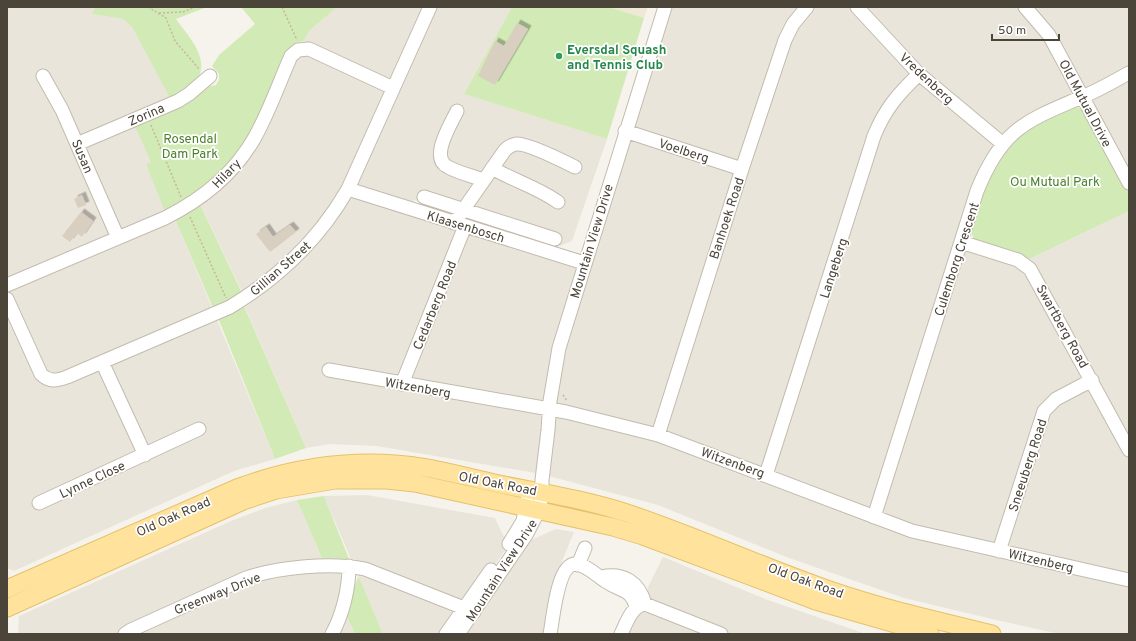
<svg xmlns="http://www.w3.org/2000/svg" width="1136" height="641" font-family="Overpass,sans-serif">
<style>
.residential{fill:#eae5da}
.education{fill:#efe8d6}
.green{fill:#d2eab5}
.building{fill:#d8cfc1;filter:url(#shadow)}
.lines{fill:none;stroke-linecap:round;stroke-linejoin:round}
.minor-casing{stroke:#c2bbae;stroke-width:15}
.major-casing{stroke:#e6c16a;stroke-width:19}
.path{stroke:#c4b79f;stroke-width:1.5;stroke-dasharray:2 2;stroke-linecap:butt}
.minor{stroke:#fff;stroke-width:13}
.major{stroke:#ffe39c;stroke-width:17}
.leisure-dot{fill:#2e9e5b;stroke:#fff;stroke-width:1.5}
.labels{text-anchor:middle;stroke-width:3.5;stroke-linejoin:round;paint-order:stroke}
.leisure-label{font-size:13px;font-weight:bold;fill:#27864d;stroke:#fff;text-anchor:start}
.street-label{font-size:13px;fill:#4b4439;stroke:#fff}
.park-label{font-size:13px;fill:#4a7f2a;stroke:#fff}
</style>
<defs>
<filter id="shadow"><feDropShadow dx="3.5" dy="-3.5" stdDeviation="0" flood-color="#0004"/></filter>
</defs>
<rect width="100%" height="100%" fill="#f6f3ec"/>
<path class="residential" d="M7,7H95L92,14L123,19L132,27L173,103L151,162L146,164L175,219L275,459L234,471L14,571L7,568Z
M337,7H512L464,94L607,139L572,241L560,246L414,200L411,210L585,264L666,7H1129V182L1083,95L962,242L1027,260L1129,211V634H1060L996,620L904,598L789,558L658,505L541,474L377,446L330,444L306,448L242,300L245,298L198,199L301,48L309,31Z
M367,495L495,518L503,535L512,540L448,634H383L324,496Z
M297,500L322,558L323,566H350L344,616L347,617L355,634H18L19,616L231,521L265,508Z
M556,529L574,532L551,588L543,634H457L529,541Z
M663,557L765,599L866,634H621L645,604L648,587Z"/>
<path class="education" d="M609,7H648L644,18Z"/>
<path class="green" d="M95,7H207L176,19C188,36 212,60 196,81C190,89 178,94 171,100L132,27L123,19L92,14Z
M241,7H337L309,31L304,41L295,43L290,48L255,126L235,158L204,189L165,212L146,164L151,162L134,124L205,87L216,85L219,80V74L212,66L219,55L255,24Z
M512,7H609L644,18L607,139L464,94Z
M1075,106L1081,109L1086,114L1129,193V211L1027,260L974,240L971,231L986,181L1001,154L1027,129Z
M200,204L242,293L213,308L175,219Z
M244,306L306,448L275,459L218,318Z
M324,496L349,559L322,558L297,500Z
M358,577L361,582L383,634H355L347,617L344,616Z"/>
<path class="building" d="M517,23L528,29L495,85L478,76L495,41L504,46Z
M82,195L86,205L78,208L74,199Z
M81,212L93,221L82,237L77,233L70,242L62,236Z
M290,225L296,232L270,252L256,234L266,227L273,237Z"/>
<g class="lines">
<g class="minor-casing">
<path id="minor" d="M857,7L919,74L1003,144
M1025,7L1049,35L1129,183
M43,76L62,110L118,238
M457,111C451,124 429,158 448,167C459,173 472,176 484,180
M625,131L742,169
M77,144L178,101L189,94L210,76
M492,168C514,181 537,187 558,202
M348,189L584,263
M424,197L555,239
M454,223L505,150C508,147 511,145 516,144C528,143 563,161 575,167
M961,242L1018,260L1030,269L1129,450
M7,285L165,218C201,200 235,173 255,137C269,112 279,83 291,56L298,50L309,49L393,88
M7,299L41,374C49,382 56,381 67,377L230,307C278,278 320,238 348,189L430,7
M102,362L145,455
M329,370L566,412L658,435L912,531L1129,580
M402,384L465,226
M658,435L742,169L785,40L793,24L807,7
M766,475L874,136C885,109 898,94 919,74
M39,503L199,429
M874,517L977,191C1004,124 1030,120 1091,93C1104,87 1116,80 1129,73
M509,544L523,521L527,500
M999,551L1044,411L1056,399L1092,380
M578,565L585,548
M601,577C623,572 639,582 645,604
M125,634L131,630L246,578C279,567 331,562 365,569L474,612
M332,634C343,614 349,588 349,566
M446,634L491,570
M458,634L526,535L539,510L542,492V480L548,430L550,401L559,348L665,7
M550,634C553,620 557,565 575,564C586,564 598,577 607,582C621,592 631,588 636,607
M621,634C626,624 632,605 645,604L721,634"/>
</g>
<g class="major-casing">
<path id="major" d="M7,589L237,488C288,469 340,460 395,464C430,466 465,477 499,484C543,493 588,500 630,514C692,535 752,562 813,584C871,606 932,619 992,634
M7,608L243,501L276,490L335,480H387L415,483L613,527L643,536L816,601L930,634"/>
</g>
<path class="path" d="M148,7L166,18L175,41L200,70
M282,7L297,40
M159,13L183,12L195,7
M151,125L181,197
M190,217L226,298
M563,395L567,401"/>
<use href="#minor" class="minor"/>
<use href="#major" class="major"/>
</g>
<circle class="leisure-dot" cx="559" cy="56" r="4"/>
<g class="labels">
<g class="leisure-label">
<text x="567" y="54">Eversdal Squash<tspan x="567" dy="15">and Tennis Club</tspan></text>
</g>
<g class="street-label">
<text transform="translate(927 78) rotate(43)" y="5">Vredenberg</text>
<text transform="translate(1086 103) rotate(62)" y="5">Old Mutual Drive</text>
<text transform="translate(146 114) rotate(-23)" y="5">Zorina</text>
<text transform="translate(684 150) rotate(18)" y="5">Voelberg</text>
<text transform="translate(83 156) rotate(67)" y="5">Susan</text>
<text transform="translate(226 173) rotate(-46)" y="5">Hilary</text>
<text transform="translate(726 218) rotate(-72)" y="5">Banhoek Road</text>
<text transform="translate(466 226) rotate(17)" y="5">Klaasenbosch</text>
<text transform="translate(591 241) rotate(-73)" y="5">Mountain View Drive</text>
<text transform="translate(956 259) rotate(-72)" y="5">Culemborg Crescent</text>
<text transform="translate(280 268) rotate(-41)" y="5">Gillian Street</text>
<text transform="translate(833 268) rotate(-72)" y="5">Langeberg</text>
<text transform="translate(434 305) rotate(-68)" y="5">Cedarberg Road</text>
<text transform="translate(1063 326) rotate(61)" y="5">Swartberg Road</text>
<text transform="translate(418 387) rotate(10)" y="5">Witzenberg</text>
<text transform="translate(733 462) rotate(20)" y="5">Witzenberg</text>
<text transform="translate(1027 465) rotate(-72)" y="5">Sneeuberg Road</text>
<text transform="translate(92 479) rotate(-25)" y="5">Lynne Close</text>
<text transform="translate(498 483) rotate(11)" y="5">Old Oak Road</text>
<text transform="translate(173 516) rotate(-24)" y="5">Old Oak Road</text>
<text transform="translate(1041 560) rotate(13)" y="5">Witzenberg</text>
<text transform="translate(501 570) rotate(-57)" y="5">Mountain View Drive</text>
<text transform="translate(806 580) rotate(20)" y="5">Old Oak Road</text>
<text transform="translate(217 593) rotate(-22)" y="5">Greenway Drive</text>
</g>
<g class="park-label">
<text x="190" y="143">Rosendal<tspan x="190" dy="15">Dam Park</tspan></text>
<text x="1055" y="186">Ou Mutual Park</text>
</g>
</g>
<rect width="1136" height="641" fill="none" stroke="#4b4439" stroke-width="16"/>
<path d="M992 34v6h67v-6" fill="none" stroke="#4b4439" stroke-width="2"/>
<text x="998" y="34" font-size="12" fill="#4b4439" stroke="#ffffff" stroke-width="3" paint-order="stroke">50 m</text>
</svg>
